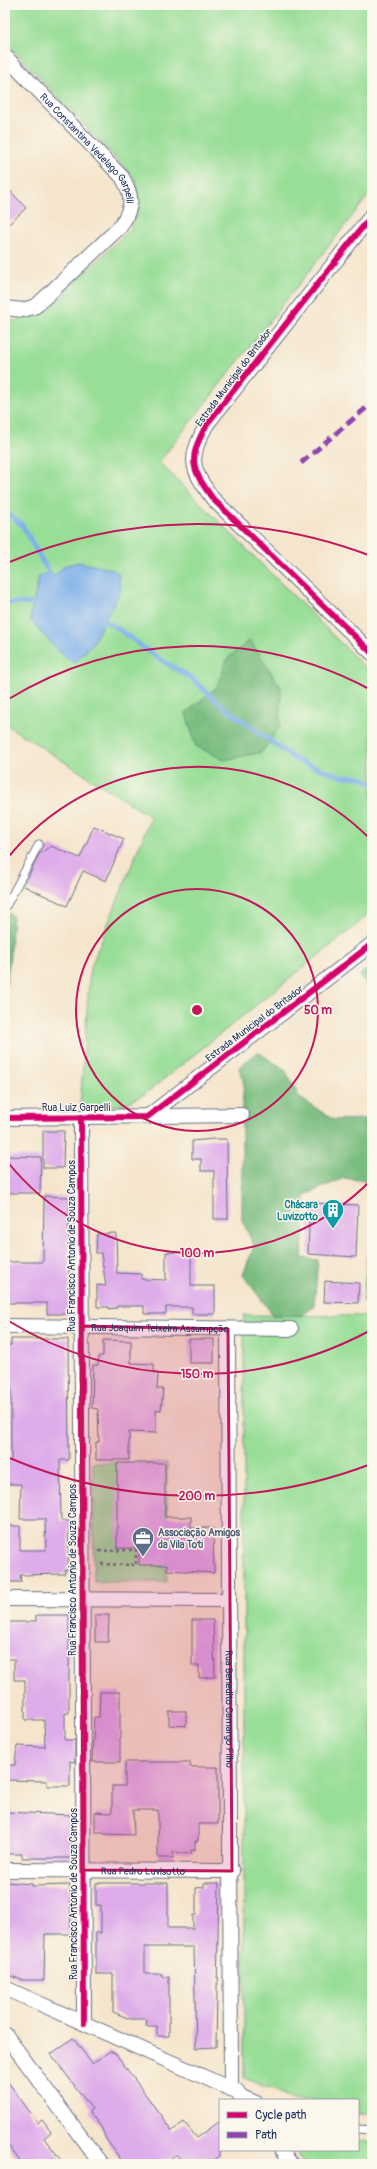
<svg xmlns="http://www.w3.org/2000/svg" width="377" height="2169" font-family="Pangolin,sans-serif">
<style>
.green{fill:#99de97;stroke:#5a867a;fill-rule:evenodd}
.forest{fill:#7abd80;stroke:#4a766f}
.water{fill:#7eb0ea;stroke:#4c70a4}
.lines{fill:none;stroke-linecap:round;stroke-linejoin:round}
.stream{stroke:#7eb0ea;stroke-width:5}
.building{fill:#deacea}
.service-casing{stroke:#676f84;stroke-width:9}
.minor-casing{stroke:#676f84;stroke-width:16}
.path{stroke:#676f84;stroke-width:2.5;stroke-dasharray:3 3;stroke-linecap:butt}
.service{stroke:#fff;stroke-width:7}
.minor{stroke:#fff;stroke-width:14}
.quiet{stroke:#8e44ad;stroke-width:5;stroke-dasharray:10 5;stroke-linecap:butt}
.cycleway-casing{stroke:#fbf7ec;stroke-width:8}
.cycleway{stroke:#d6006c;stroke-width:6}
.marked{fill:#c2185b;fill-opacity:0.2;stroke:#c2185b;stroke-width:3;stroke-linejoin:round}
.ring{fill:none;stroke:#c2185b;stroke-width:2}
.labels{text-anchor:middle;stroke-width:3;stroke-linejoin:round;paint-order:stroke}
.street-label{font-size:10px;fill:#1b2f5e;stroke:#fbf7ec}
.culture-label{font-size:10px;font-weight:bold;fill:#0d838f;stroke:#fbf7ec;text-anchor:end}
.service-label{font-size:10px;font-weight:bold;fill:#4e5e75;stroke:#fbf7ec;text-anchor:start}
.centre{fill:#c2185b;stroke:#fbf7ec;stroke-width:2}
.ring-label{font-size:12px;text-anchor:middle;font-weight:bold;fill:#c2185b;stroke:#fbf7ec;stroke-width:3;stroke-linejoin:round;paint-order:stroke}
</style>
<rect width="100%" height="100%" fill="#fbf7ec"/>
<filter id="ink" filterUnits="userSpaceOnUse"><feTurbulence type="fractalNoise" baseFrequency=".025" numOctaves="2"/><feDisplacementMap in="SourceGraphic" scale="8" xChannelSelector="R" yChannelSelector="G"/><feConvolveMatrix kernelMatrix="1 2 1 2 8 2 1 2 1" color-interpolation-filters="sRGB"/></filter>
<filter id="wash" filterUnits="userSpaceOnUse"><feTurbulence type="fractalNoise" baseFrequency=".012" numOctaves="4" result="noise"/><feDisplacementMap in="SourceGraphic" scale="16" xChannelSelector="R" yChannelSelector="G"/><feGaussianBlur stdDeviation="0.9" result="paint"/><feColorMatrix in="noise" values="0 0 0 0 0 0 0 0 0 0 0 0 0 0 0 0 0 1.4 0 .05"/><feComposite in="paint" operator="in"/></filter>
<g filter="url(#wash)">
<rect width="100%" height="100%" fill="#f5e5cc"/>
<path class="green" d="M5,5H372V191L159,462L372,674V910L359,923L145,1094L123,1105L80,1106L90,969L151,817L5,724V322L35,317L43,313L130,229L138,208L136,180L5,41ZM217,687L196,746L186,713Z
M244,1315L372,1316V2114H358V2100H296L244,2078Z
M93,1463H167V1582H94Z
M358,2141L372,2142V2164H304L294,2150H358Z"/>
<path class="forest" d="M250,640L281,688L280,726L262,752L224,760L196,746L186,713L217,687L227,659Z
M5,912L13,916L9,966L5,992Z
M372,965V993L360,975Z
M258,1052L285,1070L300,1098L334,1120L366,1119L372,1114V1182L344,1178L305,1195L302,1258L318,1260L314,1306C304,1319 287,1315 273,1315L243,1275L254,1246L242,1220V1105L244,1084L239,1067Z
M372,1253V1311L363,1300L367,1255Z"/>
<path class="water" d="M78,562L111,569L118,573L121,590L92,644L75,663C65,661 37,628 30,619L39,577L44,574L54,576L64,566Z"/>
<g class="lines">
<path class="stream" d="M5,511L22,525L53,580
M5,603L40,604
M100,619L117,628L159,659L190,677L219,703L296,760L340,776L361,777L372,783"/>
</g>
<g id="blocks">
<path class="building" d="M5,185L26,208L5,228Z
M94,826L124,839L106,881L83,871L67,906L24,886L39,854L51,846L80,858Z
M43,1131H64L63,1168H43Z
M213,1139H227L228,1219H214V1171H201V1159H192V1141Z
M5,1156L41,1157L40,1193H5Z
M44,1196L69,1197V1314H47V1303H5V1262H43Z
M310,1203L358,1205L356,1257L308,1254Z
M116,1233L117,1273L141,1274V1279L166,1280V1252L191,1253V1286H215V1314H192V1307H166V1314H144V1306H117V1308L109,1309V1307H97V1285L106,1286L101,1253H96L97,1234Z
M325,1281L359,1283L358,1303L324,1302Z
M11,1339H68L69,1460H60L61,1521H69L68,1570H65V1574L20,1575L21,1582H5V1526H20V1550H46L45,1519H20L21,1484H5V1461H11V1382H5V1346L11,1345Z
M189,1339H214V1363H189Z
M103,1340L131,1341V1363L154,1364V1373H158L157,1389H163L161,1410H156V1433L129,1432V1460H96V1442H99L98,1409L92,1408L93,1365H98L99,1356H103Z
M117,1463H165V1517H191V1528H213L214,1573L167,1570V1565H139V1548H117Z
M36,1615H69V1713H65V1740H75V1762L70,1761V1786H47V1781L5,1780V1765H15L17,1746L45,1747L44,1720H25V1680H14V1659H5V1622H29V1621H36Z
M95,1615H109L108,1642H95Z
M192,1620H213L215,1677L199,1678V1665H192Z
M100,1692H120V1762H92L94,1717H99Z
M169,1711H186V1726L169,1725Z
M125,1762H190V1767H218V1824H198V1841H195V1851L191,1850V1854L173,1852V1858H158V1810H133L134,1835L104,1834V1832H95V1812L112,1813V1786H125Z
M5,1812L71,1815V1858H22V1854H5Z
M5,1882L32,1884V1886L70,1885L71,1934H45L44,1980H21L5,1973Z
M96,1883H168V1928H193V1915H196V1888L204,1887V1883H219L216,2047L196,2048L194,1947H145V1974H162V1977H169V2036H157V2026H146L147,2019H130L113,2012V1974H96V1933H101V1905H96Z
M73,2038L92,2064L110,2051L116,2054L172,2131L184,2122L197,2138L220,2121V2156L209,2164H183L177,2155L164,2164H124L106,2139L101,2127L89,2111L92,2109L51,2054Z
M5,2078L38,2123L42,2120L51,2132L44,2138L64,2164H22L5,2141Z"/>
</g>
</g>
<g filter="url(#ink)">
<use href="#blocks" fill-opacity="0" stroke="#676f84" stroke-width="1"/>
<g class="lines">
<g class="service-casing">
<path id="service" d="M5,908L39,844
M241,2093L258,2100
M358,2129L372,2130"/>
</g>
<g class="minor-casing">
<g id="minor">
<path id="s1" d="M5,56L122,177C134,197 133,207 120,227L36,306L23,310L5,308"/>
<path d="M372,215L207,424C188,459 190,467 213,499L372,653"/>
<path d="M81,1117L84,2023"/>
<path d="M147,1117L372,944"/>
<path d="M5,1118L242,1115"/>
<path id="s2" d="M5,1326L291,1329"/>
<path id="s3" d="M228,1329C228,1582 232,1835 231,2089"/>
<path d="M5,1599L228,1600"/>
<path id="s4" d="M5,1870L232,1871"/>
<path d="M5,1988L231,2089L237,2091L243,2100"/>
<path d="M5,2034L101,2164"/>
<path d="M281,2150L291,2164"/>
</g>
</g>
<path class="path" d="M99,1551L136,1550V1565L99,1564"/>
<use href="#service" class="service"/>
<use href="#minor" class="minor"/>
<path class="quiet" d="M301,463L372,403"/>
<g class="cycleway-casing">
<path id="cycleway" d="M372,215L207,424C188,459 190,467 213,499L372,653
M81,1117L84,2023
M5,1118L147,1117L372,944"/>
</g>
<use href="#cycleway" class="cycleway"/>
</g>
</g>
<path class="marked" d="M81,1326L228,1329L232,1871L83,1870Z"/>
<g class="ring">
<circle cx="197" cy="1010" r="121"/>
<path d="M372 1179A243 243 0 0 1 6 1160M6 860A243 243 0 0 1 372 841"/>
<path d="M371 1330A364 364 0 0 1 7 1320M7 700A364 364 0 0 1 371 690"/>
<path d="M371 1464A486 486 0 0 1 7 1457M7 563A486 486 0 0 1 371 556"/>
</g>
<defs>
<g id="building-pin" transform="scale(1.15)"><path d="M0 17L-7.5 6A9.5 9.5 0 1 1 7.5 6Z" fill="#0f9aa8" stroke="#fbf7ec"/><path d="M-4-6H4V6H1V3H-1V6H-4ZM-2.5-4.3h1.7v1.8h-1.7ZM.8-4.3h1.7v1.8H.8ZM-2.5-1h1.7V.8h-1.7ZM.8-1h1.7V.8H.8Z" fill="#fff"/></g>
<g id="office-pin" transform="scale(1.15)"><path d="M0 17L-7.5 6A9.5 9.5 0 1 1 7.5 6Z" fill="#5c6f8a" stroke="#fbf7ec"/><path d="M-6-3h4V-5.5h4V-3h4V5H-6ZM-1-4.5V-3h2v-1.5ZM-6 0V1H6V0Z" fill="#fff"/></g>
</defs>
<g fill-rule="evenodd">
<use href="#building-pin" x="333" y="1210"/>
<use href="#office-pin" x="143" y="1538"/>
</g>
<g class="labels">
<g class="street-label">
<text dy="4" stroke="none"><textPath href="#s1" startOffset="125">Rua Constantina Vedelago Garpelli</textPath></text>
<text transform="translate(233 377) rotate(-53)" y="4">Estrada Municipal do Britador</text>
<text transform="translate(254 1023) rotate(-37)" y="4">Estrada Municipal do Britador</text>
<text x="76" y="1111">Rua Luiz Garpelli</text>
<text transform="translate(71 1246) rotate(-90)" y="4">Rua Francisco Antonio de Souza Campos</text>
<text dy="4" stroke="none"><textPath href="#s2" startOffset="155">Rua Joaquim Teixeira Assumpção</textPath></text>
<text transform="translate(72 1570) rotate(-90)" y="4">Rua Francisco Antonio de Souza Campos</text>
<text dy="4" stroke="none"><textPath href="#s3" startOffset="380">Rua Benedito Camargo Filho</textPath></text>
<text dy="4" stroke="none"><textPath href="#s4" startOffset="138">Rua Pedro Luvisotto</textPath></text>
<text transform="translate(73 1894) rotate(-90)" y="4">Rua Francisco Antonio de Souza Campos</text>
</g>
<g class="culture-label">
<text x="318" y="1208">Chácara<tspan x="318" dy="12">Luvizotto</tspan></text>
</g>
<g class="service-label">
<text x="158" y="1536">Associação Amigos<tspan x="158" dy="12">da Vila Toti</tspan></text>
</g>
</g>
<circle cx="197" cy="1010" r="6" class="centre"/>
<g class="ring-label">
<text x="318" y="1014">50 m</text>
<text x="197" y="1257">100 m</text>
<text x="197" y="1378">150 m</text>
<text x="197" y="1500">200 m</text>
</g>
<rect width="377" height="2169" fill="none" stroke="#fbf7ec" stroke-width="20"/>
<rect x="219" y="2099" width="140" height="52" fill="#fbf7ec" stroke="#a1a7b3"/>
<rect x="227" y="2112" width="20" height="6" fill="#d6006c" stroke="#a1a7b3"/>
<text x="255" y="2119" font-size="12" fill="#1b2f5e">Cycle path</text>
<rect x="227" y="2132" width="20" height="6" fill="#8e44ad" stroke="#a1a7b3"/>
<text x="255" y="2139" font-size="12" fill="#1b2f5e">Path</text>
</svg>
